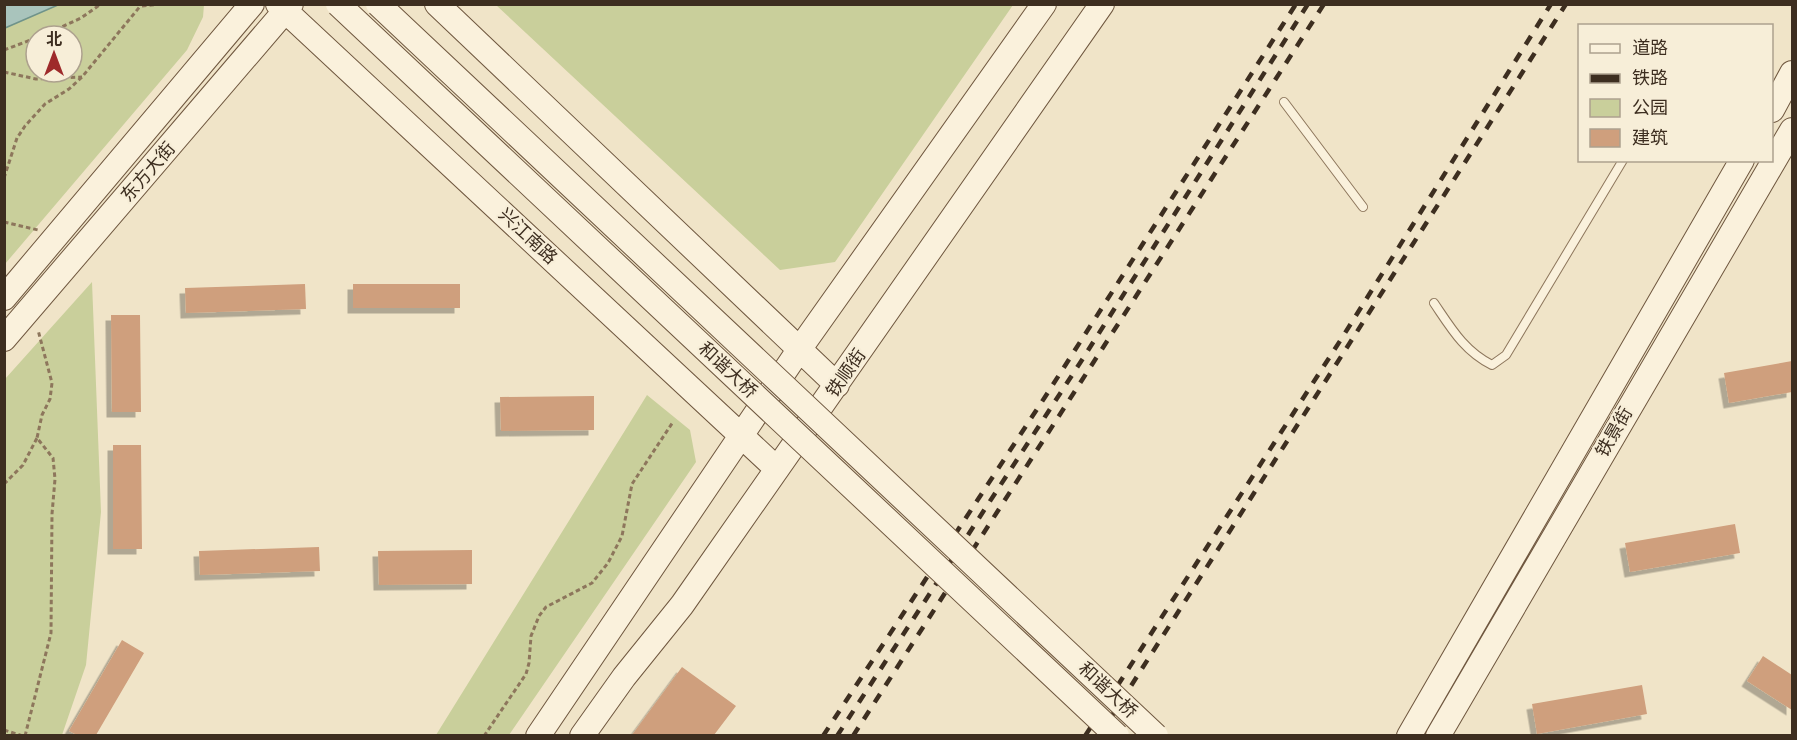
<svg xmlns="http://www.w3.org/2000/svg" width="1797" height="740" font-family="Lora,'Noto Sans SC',serif">
<style>
.green{fill:#c9cf9b;fill-rule:evenodd}
.water{fill:#a9c4bc;stroke:#6f938a;stroke-width:1.5}
.building{fill:#cf9f7d;filter:url(#shadow)}
.lines{fill:none;stroke-linecap:round;stroke-linejoin:round}
.lane-casing{stroke:#8d765c;stroke-width:10}
.secondary-casing{stroke:#6f573f;stroke-width:26}
.path{stroke:#8d765c;stroke-width:3;stroke-dasharray:4.5 3;stroke-linecap:butt}
.lane{stroke:#faf1dc;stroke-width:8}
.secondary{stroke:#faf1dc;stroke-width:24}
.rail{stroke:#3d2e20;stroke-width:4.5;stroke-dasharray:10 10;stroke-linecap:butt}
.secondary-bridge-casing{stroke:#6f573f;stroke-width:26;stroke-linecap:butt}
.secondary-bridge{stroke:#faf1dc;stroke-width:24}
.labels{text-anchor:middle;stroke-width:4.5;stroke-linejoin:round;paint-order:stroke}
.street-label{font-size:18px;fill:#3d2e20;stroke:#f7eed8}
</style>
<defs>
<filter id="shadow"><feDropShadow dx="-5.5" dy="5.5" stdDeviation="0" flood-color="#0004"/></filter>
</defs>
<rect width="100%" height="100%" fill="#f0e4c8"/>
<path class="green" d="M58,5H204L203,17L187,50L5,264V28ZM36,36H72V72H36Z
M496,5H1013L835,262L780,270Z
M92,282L101,512L86,665L62,735H5V379Z
M647,395L690,430L696,462L509,735H436Z"/>
<path class="water" d="M5,4H57L58,5L5,28Z"/>
<path class="building" d="M305,284L306,309L186,313L185,288Z
M353,284H460V308H353Z
M111,315H140L141,412H112Z
M1792,361V392L1729,403L1724,373Z
M594,396V430L501,431L500,397Z
M113,445H141L142,549H113Z
M1735,524L1740,553L1630,572L1625,543Z
M319,547L320,571L200,575L199,551Z
M472,550V584L379,585L378,551Z
M122,640L144,653L96,735H77L69,731Z
M1763,656L1792,675V710L1747,681Z
M682,667L736,706L714,735H632Z
M1642,685L1647,714L1537,734L1532,704Z"/>
<g class="lines">
<g class="lane-casing">
<path id="lane" d="M1284,102L1363,207
M1434,303C1451,328 1464,351 1492,365L1506,355L1623,160"/>
</g>
<g class="secondary-casing">
<path id="secondary" d="M278,4L777,469
M437,4L837,385
M1772,110L1792,73
M4,298L252,4
M4,339L291,4
M538,736L801,347L1044,4
M582,736L624,677L682,605L1102,4
M1409,736L1742,160
M1438,736L1792,130"/>
</g>
<path class="path" d="M142,6L161,4
M42,36L81,18L101,4
M4,50L36,38
M4,72L36,79L82,77
M4,178L17,138L25,126L45,104L69,89L82,77L142,4
M4,222L38,230
M4,484L23,465L37,438
M4,730L23,736
M25,736L51,633L52,514L55,479L53,458L37,438L42,415L50,399L52,383L38,330
M484,736L526,674L529,663L531,636L539,616L546,607L592,583L608,563L622,536L632,484L673,422"/>
<use href="#lane" class="lane"/>
<use href="#secondary" class="secondary"/>
<path class="rail" d="M823,736L1045,397L1296,4
M837,736L1080,363L1308,4
M853,736L1324,4
M1085,736L1340,341L1551,4
M1099,736L1566,4"/>
<g class="secondary-bridge-casing">
<path id="secondary-bridge" d="M338,4L1117,736
M378,4L1156,736"/>
</g>
<use href="#secondary-bridge" class="secondary-bridge"/>
</g>
<g class="labels">
<g class="street-label">
<text transform="translate(148 172) rotate(-49)" y="6">东方大街</text>
<text transform="translate(528 236) rotate(43)" y="6">兴江南路</text>
<text transform="translate(728 370) rotate(43)" y="6">和谐大桥</text>
<text transform="translate(846 373) rotate(-55)" y="6">铁顺街</text>
<text transform="translate(1614 432) rotate(-60)" y="6">铁景街</text>
<text transform="translate(1108 690) rotate(43)" y="6">和谐大桥</text>
</g>
</g>
<rect width="1797" height="740" fill="none" stroke="#3d2e20" stroke-width="12"/>
<rect x="1578" y="24" width="195" height="138" fill="#f7eed8" stroke="#ada18e" stroke-width="1.5"/>
<rect x="1590" y="44" width="30" height="9" fill="#faf1dc" stroke="#ada18e" stroke-width="1.5"/>
<text x="1632" y="54" font-size="18" fill="#3d2e20">道路</text>
<rect x="1590" y="74" width="30" height="9" fill="#3d2e20" stroke="#ada18e" stroke-width="1.5"/>
<text x="1632" y="84" font-size="18" fill="#3d2e20">铁路</text>
<rect x="1590" y="99" width="30" height="18" fill="#c9cf9b" stroke="#ada18e" stroke-width="1.5"/>
<text x="1632" y="114" font-size="18" fill="#3d2e20">公园</text>
<rect x="1590" y="129" width="30" height="18" fill="#cf9f7d" stroke="#ada18e" stroke-width="1.5"/>
<text x="1632" y="144" font-size="18" fill="#3d2e20">建筑</text>
<g transform="translate(54 54)"><circle r="28" fill="#f7eed8" stroke="#ada18e" stroke-width="1.5"/>
<path d="M0-4.5L10 22L0 15L-10 22Z" fill="#9e2a2b"/>
<text y="-9" font-size="16" font-weight="bold" text-anchor="middle" fill="#3d2e20">北</text>
</g>
</svg>
